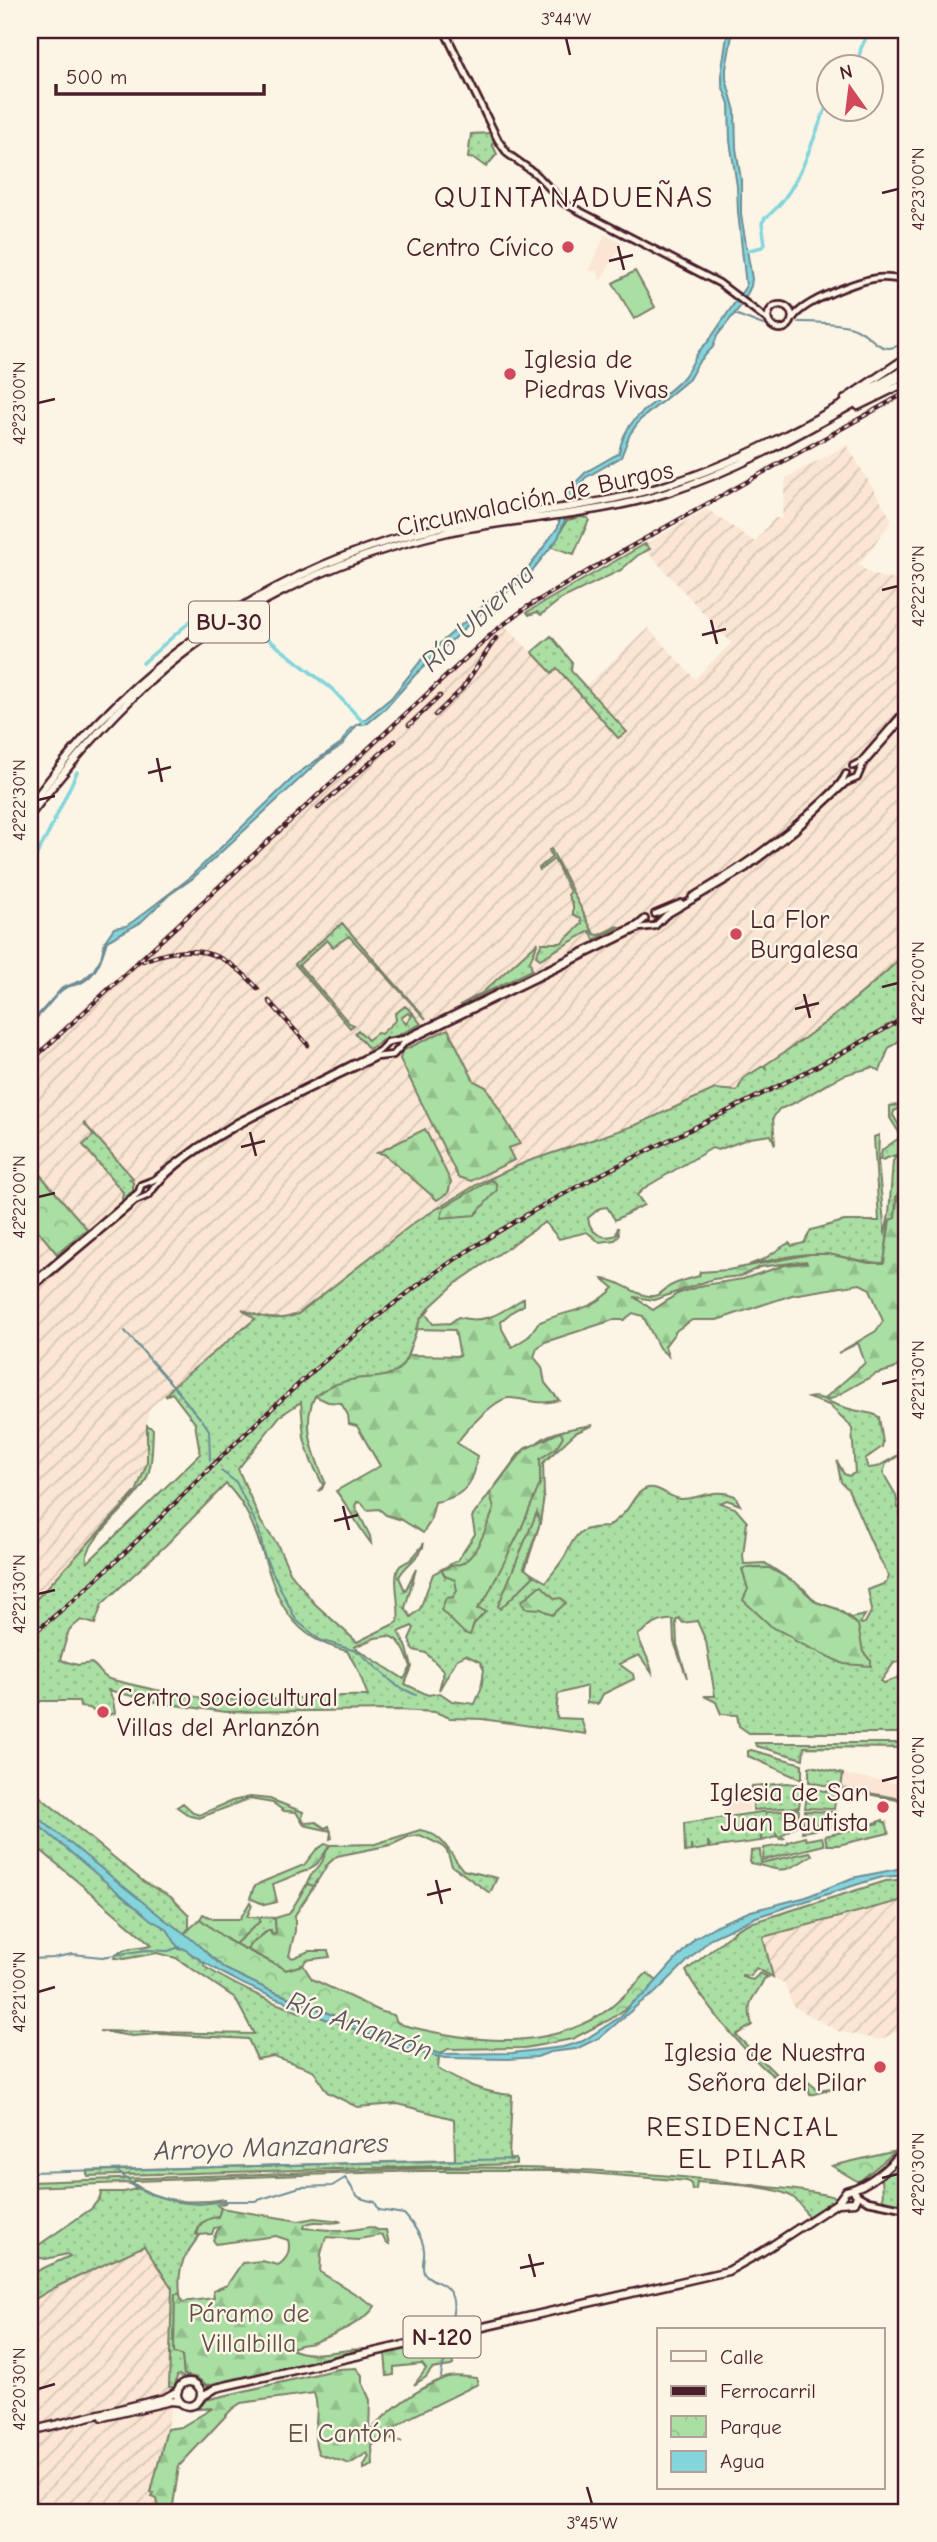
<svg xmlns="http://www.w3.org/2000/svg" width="937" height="2542" font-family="'Comic Neue',sans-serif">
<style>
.built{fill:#fae6d2}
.industrial{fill:url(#industrial-furrows)}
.grass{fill:url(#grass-dots);stroke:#7a7f67;stroke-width:2;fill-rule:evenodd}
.forest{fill:url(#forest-firs);stroke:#7a7f67;stroke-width:2;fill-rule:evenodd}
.park{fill:url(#park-crowns);stroke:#7a7f67;stroke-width:2}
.pitch{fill:#a9dfa3;stroke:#7a7f67;stroke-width:2}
.water{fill:#84d5db;stroke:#6d8c95;stroke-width:2}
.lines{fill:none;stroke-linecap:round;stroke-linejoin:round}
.stream{stroke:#6d8c95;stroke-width:2}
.canal{stroke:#84d5db;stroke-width:3.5}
.secondary-casing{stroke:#4a1f2b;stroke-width:10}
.trunk-casing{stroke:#4a1f2b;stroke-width:11}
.motorway-casing{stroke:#4a1f2b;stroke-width:11}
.secondary{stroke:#fcf5e5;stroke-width:4.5}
.trunk{stroke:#fcf5e5;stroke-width:6}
.motorway{stroke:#fcf5e5;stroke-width:6}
.rail-casing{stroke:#4a1f2b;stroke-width:4.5}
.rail{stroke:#fcf5e5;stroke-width:2;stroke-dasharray:5;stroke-linecap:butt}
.ticks{fill:none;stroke:#4a1f2b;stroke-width:2.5}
.poi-dot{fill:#d1495b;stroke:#fcf5e5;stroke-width:2.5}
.labels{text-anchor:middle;stroke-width:5;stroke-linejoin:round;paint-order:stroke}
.shield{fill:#fcf5e5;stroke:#7f5f63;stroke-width:2}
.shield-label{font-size:24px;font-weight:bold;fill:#4a1f2b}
.poi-label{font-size:26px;fill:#4a1f2b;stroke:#fcf5e5;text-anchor:end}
.street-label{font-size:26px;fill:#4a1f2b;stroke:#fcf5e5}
.park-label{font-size:26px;fill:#624f49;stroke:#fcf5e5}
.water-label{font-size:28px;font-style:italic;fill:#5b5660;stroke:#fcf5e5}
.neighbourhood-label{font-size:28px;letter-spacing:2px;fill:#4a1f2b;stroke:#fcf5e5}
.quarter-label{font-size:30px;letter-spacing:2px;fill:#4a1f2b;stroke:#fcf5e5}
.neatline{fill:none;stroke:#4a1f2b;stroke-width:2.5}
.ticks-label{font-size:18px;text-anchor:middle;fill:#4a1f2b}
</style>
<defs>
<pattern id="industrial-furrows" width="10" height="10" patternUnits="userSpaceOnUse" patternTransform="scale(1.75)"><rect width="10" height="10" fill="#fae6d2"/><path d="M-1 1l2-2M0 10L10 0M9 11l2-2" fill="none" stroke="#d8c5b4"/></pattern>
<pattern id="grass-dots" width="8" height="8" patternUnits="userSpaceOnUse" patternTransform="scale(1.75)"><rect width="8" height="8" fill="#a9dfa3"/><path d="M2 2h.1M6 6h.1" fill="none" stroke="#93bf8c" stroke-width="1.8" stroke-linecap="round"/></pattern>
<pattern id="forest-firs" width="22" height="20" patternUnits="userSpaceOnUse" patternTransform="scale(1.75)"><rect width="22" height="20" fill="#a9dfa3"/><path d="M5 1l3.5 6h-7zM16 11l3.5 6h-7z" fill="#93bf8c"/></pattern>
<pattern id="park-crowns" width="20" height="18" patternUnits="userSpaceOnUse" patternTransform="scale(1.75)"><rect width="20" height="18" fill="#a9dfa3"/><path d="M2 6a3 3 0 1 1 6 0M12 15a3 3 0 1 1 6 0" fill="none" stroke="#93bf8c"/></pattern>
</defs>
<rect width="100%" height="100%" fill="#fcf5e5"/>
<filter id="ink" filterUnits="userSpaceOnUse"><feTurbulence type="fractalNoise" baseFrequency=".0143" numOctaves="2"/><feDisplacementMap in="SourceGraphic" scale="14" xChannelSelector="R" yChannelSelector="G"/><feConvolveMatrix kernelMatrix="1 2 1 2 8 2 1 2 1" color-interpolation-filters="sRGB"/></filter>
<g filter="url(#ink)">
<path class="built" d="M605,235L623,243L600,281L598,271H588Z
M843,1774L907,1785V1802L905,1799L840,1788Z
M748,1791L750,1811L725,1815L722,1794Z"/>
<path class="industrial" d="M847,445L892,520L859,565L872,575L907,582V957L878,985L796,1049L746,1081L737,1091L713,1090L636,1125L511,1168L449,1199L415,1222L303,1312L283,1319L257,1316L152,1406L148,1413L146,1432L147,1463L136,1492L30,1606V1057L405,711L503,624L551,672L556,668L578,693L648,628L695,679L731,643L642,546L707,509L755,542L774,518H782L786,478Z
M898,1901L907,1988V2026L880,2040L875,2039L838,2031L793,2006L785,1984L773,1977L762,1937Z
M144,2246L172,2288L169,2387L171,2411L153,2484L160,2512H30V2302L56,2287Z"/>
<path class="grass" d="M491,133L496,141L492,144L497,154L486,167L475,159L468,158L471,134Z
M580,517L588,518L589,520L574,554L552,547L567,520Z
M645,544L650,549L638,555L621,570L561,599L541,615L537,612L529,615L527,612Z
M551,636L572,662L571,671L627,732L618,738L557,668L552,673L532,652Z
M551,849L594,934L599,935L617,926L620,927L594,940L590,931L540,959L536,956L542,943H561L582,924L581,919L573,914V905L568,895L570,892L554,859L540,870L539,868L552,857L549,850Z
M342,923L426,1019L349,936L333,947L327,940L299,965L349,1023L354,1025L350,1028L295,964Z
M538,942L530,961L532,970L460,1005L482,993Z
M907,952V1035L889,1048L880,1071L872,1067C862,1071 850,1072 840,1077C819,1087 800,1103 779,1109L773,1118L775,1145L771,1135L750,1138L718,1150L712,1148L646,1187L637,1195L644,1205L615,1220L607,1207L600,1208L588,1218C590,1233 602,1240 616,1235L618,1227L619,1236L615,1240L599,1242L587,1232L559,1239L545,1222L455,1284L430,1307L421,1318L406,1359L399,1370L381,1378L355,1379L315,1396C301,1424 314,1455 325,1482L322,1489L318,1491L323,1486L322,1483L311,1461L304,1438L301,1402L280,1416L238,1469L261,1522L277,1544L290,1572L314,1603L357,1642L398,1622C401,1608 391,1575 400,1566C402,1564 407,1562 410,1560C414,1556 421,1548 424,1543C423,1556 405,1564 399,1577L405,1591L416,1569L405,1608L411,1617L420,1609L433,1574L458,1560L475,1534L472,1517L519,1454L528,1446H534C547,1431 574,1428 593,1425L575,1433L543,1463L544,1496L540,1523L525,1570L546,1582C552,1573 561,1564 566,1554C578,1530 580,1528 608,1527C613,1522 619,1519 624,1513C631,1506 635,1493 645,1489C658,1483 669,1499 681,1499C700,1499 715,1487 735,1496L740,1505L727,1500L720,1503L735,1508L747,1522L743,1556L744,1564L765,1563L804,1589L816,1602L837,1609L851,1618L865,1615L860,1623L862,1624L865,1623L872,1610L868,1590L886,1583L889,1577L872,1544L848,1489L841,1482L837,1461L844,1474L849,1476L855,1473L852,1429L848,1423L829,1405L808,1398C822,1395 828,1403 840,1406C851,1410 862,1412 873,1414L879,1417L883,1443L882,1447L865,1459L868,1468L877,1467L907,1450L886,1464L883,1473L896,1495L898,1508L907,1510L900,1513L907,1528V1649L904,1652L906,1660L894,1663L881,1681L884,1683C895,1679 904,1677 907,1666V1684L899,1691L903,1708L907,1700V1733H749L739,1726L737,1715L721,1714L716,1702L704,1696H715L706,1641L697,1621L683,1623L679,1618L676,1621L677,1644L687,1678L674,1642L673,1620C661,1618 648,1627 638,1635C641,1648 651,1661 652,1673L639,1655L619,1664L633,1674L634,1679L603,1694L598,1704L587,1703V1686L558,1694L556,1715L558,1718L581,1719L586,1734L482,1719L450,1718L435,1712L398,1710L226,1712L160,1703L108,1690L113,1700L115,1713L101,1718L90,1708L80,1707L79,1701H41L35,1706L30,1707V1606L136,1492L147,1463V1425L153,1429C152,1447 153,1466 145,1482C133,1505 82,1541 87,1563L200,1454L195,1423L172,1393L165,1396L174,1385L255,1319L242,1309C261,1318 277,1322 298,1314L415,1222L478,1184L526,1162L636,1125L715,1089L737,1091L744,1078L763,1066L766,1069L765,1065C816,1032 863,995 907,952ZM226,1484C280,1537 253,1630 347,1651L358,1670L368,1696C326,1694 285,1701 243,1700C197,1700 153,1690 109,1679C100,1675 99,1667 91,1663L78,1665L60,1660L69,1630L81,1620L95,1624L102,1604L166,1545ZM412,1626L414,1628L409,1639L413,1650L426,1653L444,1671L439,1690L457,1659L466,1655L480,1662L484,1670L481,1689L475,1704L452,1701L440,1693L428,1695L405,1684L412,1667L407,1648L399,1632ZM388,1636C402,1639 406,1654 411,1667L404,1679L354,1647L375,1638Z
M405,1006L413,1013L410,1015L408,1013L401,1018L406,1024L413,1014L421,1024L393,1038H386L369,1049L355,1033L358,1030L368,1040L377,1033L381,1034L396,1020L395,1014Z
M907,1099V1105L894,1111L893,1115L907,1139V1196L899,1193L896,1196L895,1218L889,1223L884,1263C863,1263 845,1256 825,1254C799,1252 774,1260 749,1265L764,1259L785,1245L789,1243L792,1246L804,1243L811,1230L844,1221H879L874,1137L879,1135L878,1161L885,1234L889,1214L893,1161L898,1154L882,1160H880L882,1150L899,1138L900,1134L890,1118V1106L901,1105Z
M83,1122L133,1178L130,1179L133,1182V1191L122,1200L123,1192L83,1145L94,1135Z
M755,1743H907V1748L804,1747L803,1759L756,1746Z
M751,1750L802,1764V1780L748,1756V1751Z
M812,1766L843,1774L841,1788L903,1799L904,1805L897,1800L809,1782V1767Z
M787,1783L802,1785L799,1807L753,1810L752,1786L763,1785L764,1791L762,1792L768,1791L765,1790V1785Z
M808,1788L836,1793L834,1809L805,1808Z
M33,1791L144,1882L171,1897L189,1915V1928L176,1943L179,1949L183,1948L203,1962L205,1967C236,1986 268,2001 302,2013L307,2010L390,2044L439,2057L438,2069C462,2083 484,2093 512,2095L509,2156L510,2160L516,2159V2164L87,2176V2171L455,2160L454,2119L398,2104L357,2107L327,2092L313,2070L273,2056L257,2059L248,2039L161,2034L132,2036L99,2031L254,2034L235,1998L176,1958L157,1953L124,1959L114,1958C121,1946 140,1948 152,1945L30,1841V1796Z
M250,1797L270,1799L303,1812L302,1819L306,1823L316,1822L325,1828L329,1826L332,1838L330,1839L331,1831L304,1825L296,1812L284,1811L273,1803L249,1799L199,1818L190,1816L177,1807L183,1803L194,1813L199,1815L232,1801Z
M797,1809L799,1810L798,1822L795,1823L798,1824L781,1836L784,1838L780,1839L776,1834V1837L762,1841L761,1834V1841L710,1848L708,1841V1848L692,1851L691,1845V1851L685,1852L684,1823L761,1812H765L766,1815L767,1812L783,1811L784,1818V1811Z
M805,1811L836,1812L837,1826L802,1832Z
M883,1820V1822H886L889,1833L838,1845H827L825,1836L879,1823L869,1825Z
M420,1830C444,1834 449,1853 463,1870L497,1878L490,1893L452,1866L447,1851L441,1845L420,1835L408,1837L391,1845L337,1856L328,1864L314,1886L307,1884C311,1872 313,1874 320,1865C325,1859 324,1852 330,1845L375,1844Z
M805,1837L806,1840L822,1837L824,1845L763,1860L764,1848L788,1844V1842Z
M760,1850L761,1863L810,1852L812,1855C781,1876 784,1870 750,1863L751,1851Z
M907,1879V1899L763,1937L773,1977L756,1968L751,1976L742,1975V1977L753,1980L760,1973L768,1977L764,1979C754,2001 745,1998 752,2025L736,2035L777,2075C787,2080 794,2082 806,2080L818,2090L844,2086L810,2095L807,2083C801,2082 796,2086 791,2085C765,2081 698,1996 686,1971L737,1929L747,1924L886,1881Z
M260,1917L275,1918L276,1934L272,1935L271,1930H268L249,1946L248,1950L235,1944L260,1921Z
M907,2152V2207L883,2201L882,2176Z
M436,2168C542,2166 648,2171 753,2185C778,2189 814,2190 837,2198L808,2217C804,2209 799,2201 791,2196C770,2185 721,2184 697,2182L696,2189L692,2190L691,2184L687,2181L563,2171H421L135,2181L133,2183C157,2203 195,2204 225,2199V2203L217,2205L221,2208L220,2215L201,2223L196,2234H201C184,2255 177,2266 180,2294H175L174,2353L182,2355L184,2375L197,2378L207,2385L239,2379L207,2386L185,2379L179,2375L177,2376L175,2387H169L172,2288L144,2246L56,2287L30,2302V2278L39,2270L70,2256L67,2254L46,2259L30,2256V2251L91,2209L100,2198L101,2192H124L136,2189L131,2184L123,2183L30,2187V2182Z"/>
<path class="forest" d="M448,1029L474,1081L486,1087L520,1144L508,1148L514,1160L471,1181L458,1177L400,1059L402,1051Z
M425,1129L451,1182L448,1193L437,1200L384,1154L377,1153Z
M491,1180L496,1183L497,1190L475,1215L441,1218L444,1207Z
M898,1193L907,1196V1297L900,1302L899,1306L907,1343L899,1365L894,1369L876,1374L831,1399L825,1398L865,1363L858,1343L838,1353L876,1331L883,1321L870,1289L860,1284L792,1295L717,1320H692L677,1330L665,1346L668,1356L659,1348L643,1316L633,1313L624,1320H613L545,1342L537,1348L534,1357L542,1367L545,1383L559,1400C541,1406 527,1399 510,1398C496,1397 464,1432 457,1443L477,1456C475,1462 476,1468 474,1473C468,1492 453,1499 435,1502L430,1522L423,1533L402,1520L386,1515L379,1509L367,1510L362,1503L357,1502L355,1506L370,1536L371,1543C358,1527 349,1507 336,1491L380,1466L357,1426L349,1424L348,1415L341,1403L328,1402L315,1396C326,1387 342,1381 356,1379C379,1376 397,1381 408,1355L460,1356L455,1330L416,1329L421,1318L430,1307L426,1314L433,1324L450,1323L458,1317C487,1325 501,1312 524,1298V1305L513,1311L501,1321L502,1329L512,1347L528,1337L538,1323C567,1309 588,1314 614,1288L603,1279C621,1280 634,1295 649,1296C658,1297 662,1292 667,1288C675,1282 689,1279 699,1276L700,1272L728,1270L811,1254H828L869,1263H884L890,1220L895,1218ZM806,1261L807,1263L785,1265L743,1279L704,1285L677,1294L653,1310L634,1297L654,1300L713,1279L741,1276L760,1267Z
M560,1432L563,1436L556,1448L540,1459V1484L521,1529L486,1598L477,1609L486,1611L474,1624L470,1635L464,1633L441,1610L446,1598L453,1597L457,1591L455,1580L445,1576L442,1571C449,1564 455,1567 463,1563C478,1554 487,1525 494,1509L490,1493L525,1449Z
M537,1512L540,1523L524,1568L534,1576L500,1609L498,1606Z
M745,1568H769L796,1583L816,1602L837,1609L858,1625L863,1652L871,1661V1666L844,1664L795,1641L791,1636L773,1628L743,1600L748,1589L742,1569Z
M539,1586H542L555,1599L561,1598L566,1603L552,1615L541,1609L525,1608L521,1602Z
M325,1844L330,1845L317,1864L305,1871L273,1884L277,1902L265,1905L250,1898L254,1887L260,1883L304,1865L316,1850Z
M307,1884L314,1886L295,1915V1931L289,1956L293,1958L309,1951H328L330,1957L306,1960L303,1965L286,1970L248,1950L249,1946L269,1930L272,1935L276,1934L275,1918L289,1914Z
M250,1902L252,1905L247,1917H260V1921L235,1944L214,1931L200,1919L203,1914L213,1919H240Z
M221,2208L299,2221L314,2218L342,2221C330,2226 316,2218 305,2225L304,2228L344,2231L371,2227L378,2230H386L389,2244L386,2243L382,2235L358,2239L326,2237L321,2254L320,2272L375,2306C367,2321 329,2337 312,2343C304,2345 297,2344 291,2349C312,2360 343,2348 366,2349L207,2385L197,2378L184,2375L182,2355L174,2353L175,2294H180L182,2302L214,2298L213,2291L227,2285L242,2263L262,2261L278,2265C287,2260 291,2250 288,2240L276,2236L216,2244L213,2240L219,2227L214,2228L212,2234L197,2235C199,2223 206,2218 218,2217Z
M449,2339L453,2365L451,2366L432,2369L426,2377L414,2385L426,2369L422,2364L394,2367V2375L387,2376L385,2353Z
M356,2368L362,2375V2382L370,2400L369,2432C389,2410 414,2391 442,2379C452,2374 465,2377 476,2378L478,2384L411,2417L387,2433L389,2437L402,2442L382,2438L372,2446L373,2465L364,2469V2465L369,2457L367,2453L350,2464L319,2454C309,2434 322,2415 314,2393L241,2403L232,2409L179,2466L172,2512H160L157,2499L152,2497L154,2493L151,2492L167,2429L181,2427L213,2408L198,2409L206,2400L338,2369Z"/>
<path class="park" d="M30,1163L87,1229L57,1254L30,1221Z
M200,1919L227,1940L286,1970L303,1965L312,1979L382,2012L394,2015L397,2022L403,2025C470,2042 543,2052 603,2013C619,2003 633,1986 647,1973L657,1981L646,1994L611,2019L572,2039L525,2048L448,2049L440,2054C414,2047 391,2037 366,2028C355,2024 345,2021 335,2016L267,1989L225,1969L184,1934Z
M896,2151L861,2180L857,2181L832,2166Z"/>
<path class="pitch" d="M635,271L655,307L634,319L613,283Z"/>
<path class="water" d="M728,30H733L726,69V79L735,111L736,148L741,180V215L752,279L751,286L743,303L717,336L713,347L698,363L689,379L640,420L630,434L621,457L585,478L575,492L558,538L531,572L472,621L415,675L385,709L368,723L357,725L342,745L320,760L192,879L169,895L140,923L107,941C102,956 98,975 81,983C74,986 67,985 61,991C50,1001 42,1015 30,1024L62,988L83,980L93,971L101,958L105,941L114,928L126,926L135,920L187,880L297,774L341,743L350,729L363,721L391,698L423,658L490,600L500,589L527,570L558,527L563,503L572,486L586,472L619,453C625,413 659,404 682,379C693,367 695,351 708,342L746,286L738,212L737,186L730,141L729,104L722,85V68Z
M30,1811L164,1919L188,1936L225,1969L267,1989L335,2016L344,2022L366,2028L383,2037L440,2054L512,2053L563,2047L583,2041L620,2017L632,2003L646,1993L695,1938L719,1924L751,1911L806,1897L852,1878L902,1868L907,1870V1875L883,1877L865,1882L756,1917L711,1938L655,1993L640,2003L601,2037L576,2049L550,2052L537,2057L508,2059L446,2058L410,2051L335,2021C322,2021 313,2011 301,2007C260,1994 219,1974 183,1948L179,1949L167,1929L151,1920L30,1818Z"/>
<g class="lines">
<path class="stream" d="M735,314L763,325
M799,322C815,322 833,323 849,326C875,332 876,361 907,341
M125,1331L182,1396
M183,1398L200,1418
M202,1420L209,1430L210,1460
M221,1471L236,1482L239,1488L259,1530L264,1555L296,1620L320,1640L359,1652L397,1686L416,1695
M30,1959L53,1958L72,1954L102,1957L146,1950L168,1951L180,1947
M116,2170L137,2188L150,2194L177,2202L199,2204L227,2201H255L300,2187L332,2186L345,2178C359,2195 350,2197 375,2202L379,2210L404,2214C412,2223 423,2237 424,2250C425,2258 421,2265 424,2273C429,2279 436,2281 443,2285C459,2296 453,2315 449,2331
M30,2172L514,2159
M441,2377C442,2362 450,2354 449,2338"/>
<path class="canal" d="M857,66L861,48L870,30
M768,216C801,188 811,141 828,103
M745,251L762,247L765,244L762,223L765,218
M251,626L332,689L364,723
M143,663L211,603L217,602L223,605
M30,867L48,834L77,772"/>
<g class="secondary-casing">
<path id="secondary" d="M444,30L498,140L508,154L536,174L564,203L719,283L768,320
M768 317a12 12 0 1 1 24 0a12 12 0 1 1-24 0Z
M793,318C804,301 859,280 879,278C889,277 898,279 907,281
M853,766L861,762L907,709
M692,897C738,870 782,840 821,803C830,794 841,786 846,774
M655,914L681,903
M30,1285L130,1200L139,1192L141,1185L154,1180L197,1148L238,1122L379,1051L388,1042L404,1039L638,925L645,919
M30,1289L135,1201L149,1195C180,1143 319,1085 376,1057L393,1055L405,1042L639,928L655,926L666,915L746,868L794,831L845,783L857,778L863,764L907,714
M857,2195L868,2201L907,2209"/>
</g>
<g class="trunk-casing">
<path id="trunk" d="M839,2203L855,2202L857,2195L853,2190
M177 2394a12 12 0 1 1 24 0a12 12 0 1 1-24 0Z
M200,2398L216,2388L728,2271L762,2252L837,2203L846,2191C870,2186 890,2166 907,2148
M103,2417L171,2401L180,2402
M30,2431L165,2398L178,2391"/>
</g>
<g class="motorway-casing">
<path id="motorway" d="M845,399L907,357
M858,406L907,382
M30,805C53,776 75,746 101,720C194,624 310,556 441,527C514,512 589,509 660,487C748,461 827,413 907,368
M30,815C62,773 96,733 134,696C219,613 333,558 448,532C520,517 596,515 666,493C753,465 828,417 907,374"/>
</g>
<use href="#secondary" class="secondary"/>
<use href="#trunk" class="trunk"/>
<use href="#motorway" class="motorway"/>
<g class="rail-casing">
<path id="rail" d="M435,715L462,689L496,638
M409,725L440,696
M318,808L395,741
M143,961C191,942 224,949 258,989
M269,1001L308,1045
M30,1062L495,631L527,607L605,561L907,392
M30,1636C96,1584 154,1524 213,1465C278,1401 344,1340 417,1286C568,1174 747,1112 907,1016"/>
</g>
<use href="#rail" class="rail"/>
</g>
</g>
<path class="ticks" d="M566,38L570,55M882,193L898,189M618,246L624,270M609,261L633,255M38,403L55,399M882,590L898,586M711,620L717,644M702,635L726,629M157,758L162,782M148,773L171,767M38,800L55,796M882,987L898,983M804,994L810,1018M795,1009L819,1003M250,1132L256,1156M241,1147L265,1141M38,1197L55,1193M882,1384L898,1380M343,1506L349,1530M334,1521L358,1515M38,1594L55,1590M882,1781L898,1777M436,1880L442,1904M427,1895L451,1889M38,1992L55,1987M882,2178L898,2174M529,2254L535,2277M520,2268L544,2263M38,2389L55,2384M587,2487L592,2504"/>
<g class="poi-dot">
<circle cx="568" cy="247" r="7"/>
<circle cx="510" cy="374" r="7"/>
<circle cx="736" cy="934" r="7"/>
<circle cx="103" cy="1712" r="7"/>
<circle cx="883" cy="1807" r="7"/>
<circle cx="880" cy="2067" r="7"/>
</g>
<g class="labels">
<g class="shield">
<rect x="189" y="601.5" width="80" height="41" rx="5"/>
<rect x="403.5" y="2316.5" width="77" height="41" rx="5"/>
</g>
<g class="shield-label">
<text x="229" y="630">BU-30</text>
<text x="442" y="2345">N-120</text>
</g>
<g class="poi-label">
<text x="554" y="256">Centro Cívico</text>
<text x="524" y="368" text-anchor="start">Iglesia de<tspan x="524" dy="30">Piedras Vivas</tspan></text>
<text x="750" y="928" text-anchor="start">La Flor<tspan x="750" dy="30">Burgalesa</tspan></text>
<text x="117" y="1706" text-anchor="start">Centro sociocultural<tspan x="117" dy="30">Villas del Arlanzón</tspan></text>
<text x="869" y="1801">Iglesia de San<tspan x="869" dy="30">Juan Bautista</tspan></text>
<text x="866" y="2061">Iglesia de Nuestra<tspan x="866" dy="30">Señora del Pilar</tspan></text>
</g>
<g class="street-label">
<text transform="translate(535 498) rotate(-12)" y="9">Circunvalación de Burgos</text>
</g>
<g class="park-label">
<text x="249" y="2322">Páramo de<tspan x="249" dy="30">Villalbilla</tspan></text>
<text x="342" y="2442">El Cantón</text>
</g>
<g class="water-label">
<text transform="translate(477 617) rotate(-43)" y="10">Río Ubierna</text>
<text transform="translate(360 2025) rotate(20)" y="10">Río Arlanzón</text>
<text transform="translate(271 2146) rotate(-2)" y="10">Arroyo Manzanares</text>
</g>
<g class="neighbourhood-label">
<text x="743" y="2136">RESIDENCIAL<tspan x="743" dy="32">EL PILAR</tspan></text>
</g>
<g class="quarter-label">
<text x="574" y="207">QUINTANADUEÑAS</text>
</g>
</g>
<rect width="937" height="2542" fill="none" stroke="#fcf5e5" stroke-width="77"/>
<rect x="657" y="2328" width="228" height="161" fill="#fcf5e5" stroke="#b59f9b" stroke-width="2"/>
<rect x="671" y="2351" width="35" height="10" fill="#fcf5e5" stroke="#b59f9b" stroke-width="2"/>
<text x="720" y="2364" font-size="21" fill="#4a1f2b">Calle</text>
<rect x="671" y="2386" width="35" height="10" fill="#4a1f2b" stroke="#b59f9b" stroke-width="2"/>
<text x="720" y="2398" font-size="21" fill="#4a1f2b">Ferrocarril</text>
<rect x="671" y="2416" width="35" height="21" fill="url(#park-crowns)" stroke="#b59f9b" stroke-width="2"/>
<text x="720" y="2434" font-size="21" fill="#4a1f2b">Parque</text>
<rect x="671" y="2451" width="35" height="21" fill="#84d5db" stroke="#b59f9b" stroke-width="2"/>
<text x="720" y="2468" font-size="21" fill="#4a1f2b">Agua</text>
<g transform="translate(850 88) rotate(346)"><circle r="33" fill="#fcf5e5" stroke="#b59f9b" stroke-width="2"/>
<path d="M0-5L12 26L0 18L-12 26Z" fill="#d1495b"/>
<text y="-10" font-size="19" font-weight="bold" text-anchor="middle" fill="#4a1f2b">N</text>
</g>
<path d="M56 84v10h208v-10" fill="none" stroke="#4a1f2b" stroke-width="3.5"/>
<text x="66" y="84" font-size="21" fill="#4a1f2b" stroke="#fcf5e5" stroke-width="5" paint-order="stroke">500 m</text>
<rect x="38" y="38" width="860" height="2466" class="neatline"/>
<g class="ticks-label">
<text x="566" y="25">3°44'W</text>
<text transform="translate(918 189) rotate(-90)" y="6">42°23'00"N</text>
<text transform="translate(19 403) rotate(-90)" y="6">42°23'00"N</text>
<text transform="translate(918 586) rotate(-90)" y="6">42°22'30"N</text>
<text transform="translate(19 800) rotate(-90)" y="6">42°22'30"N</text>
<text transform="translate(918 983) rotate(-90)" y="6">42°22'00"N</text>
<text transform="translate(19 1197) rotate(-90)" y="6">42°22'00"N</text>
<text transform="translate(918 1380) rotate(-90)" y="6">42°21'30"N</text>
<text transform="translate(19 1594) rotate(-90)" y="6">42°21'30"N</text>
<text transform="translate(918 1777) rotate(-90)" y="6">42°21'00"N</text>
<text transform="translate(19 1992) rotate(-90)" y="6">42°21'00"N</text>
<text transform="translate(918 2174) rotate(-90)" y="6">42°20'30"N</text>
<text transform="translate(19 2389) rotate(-90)" y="6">42°20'30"N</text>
<text x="592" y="2529">3°45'W</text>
</g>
</svg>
